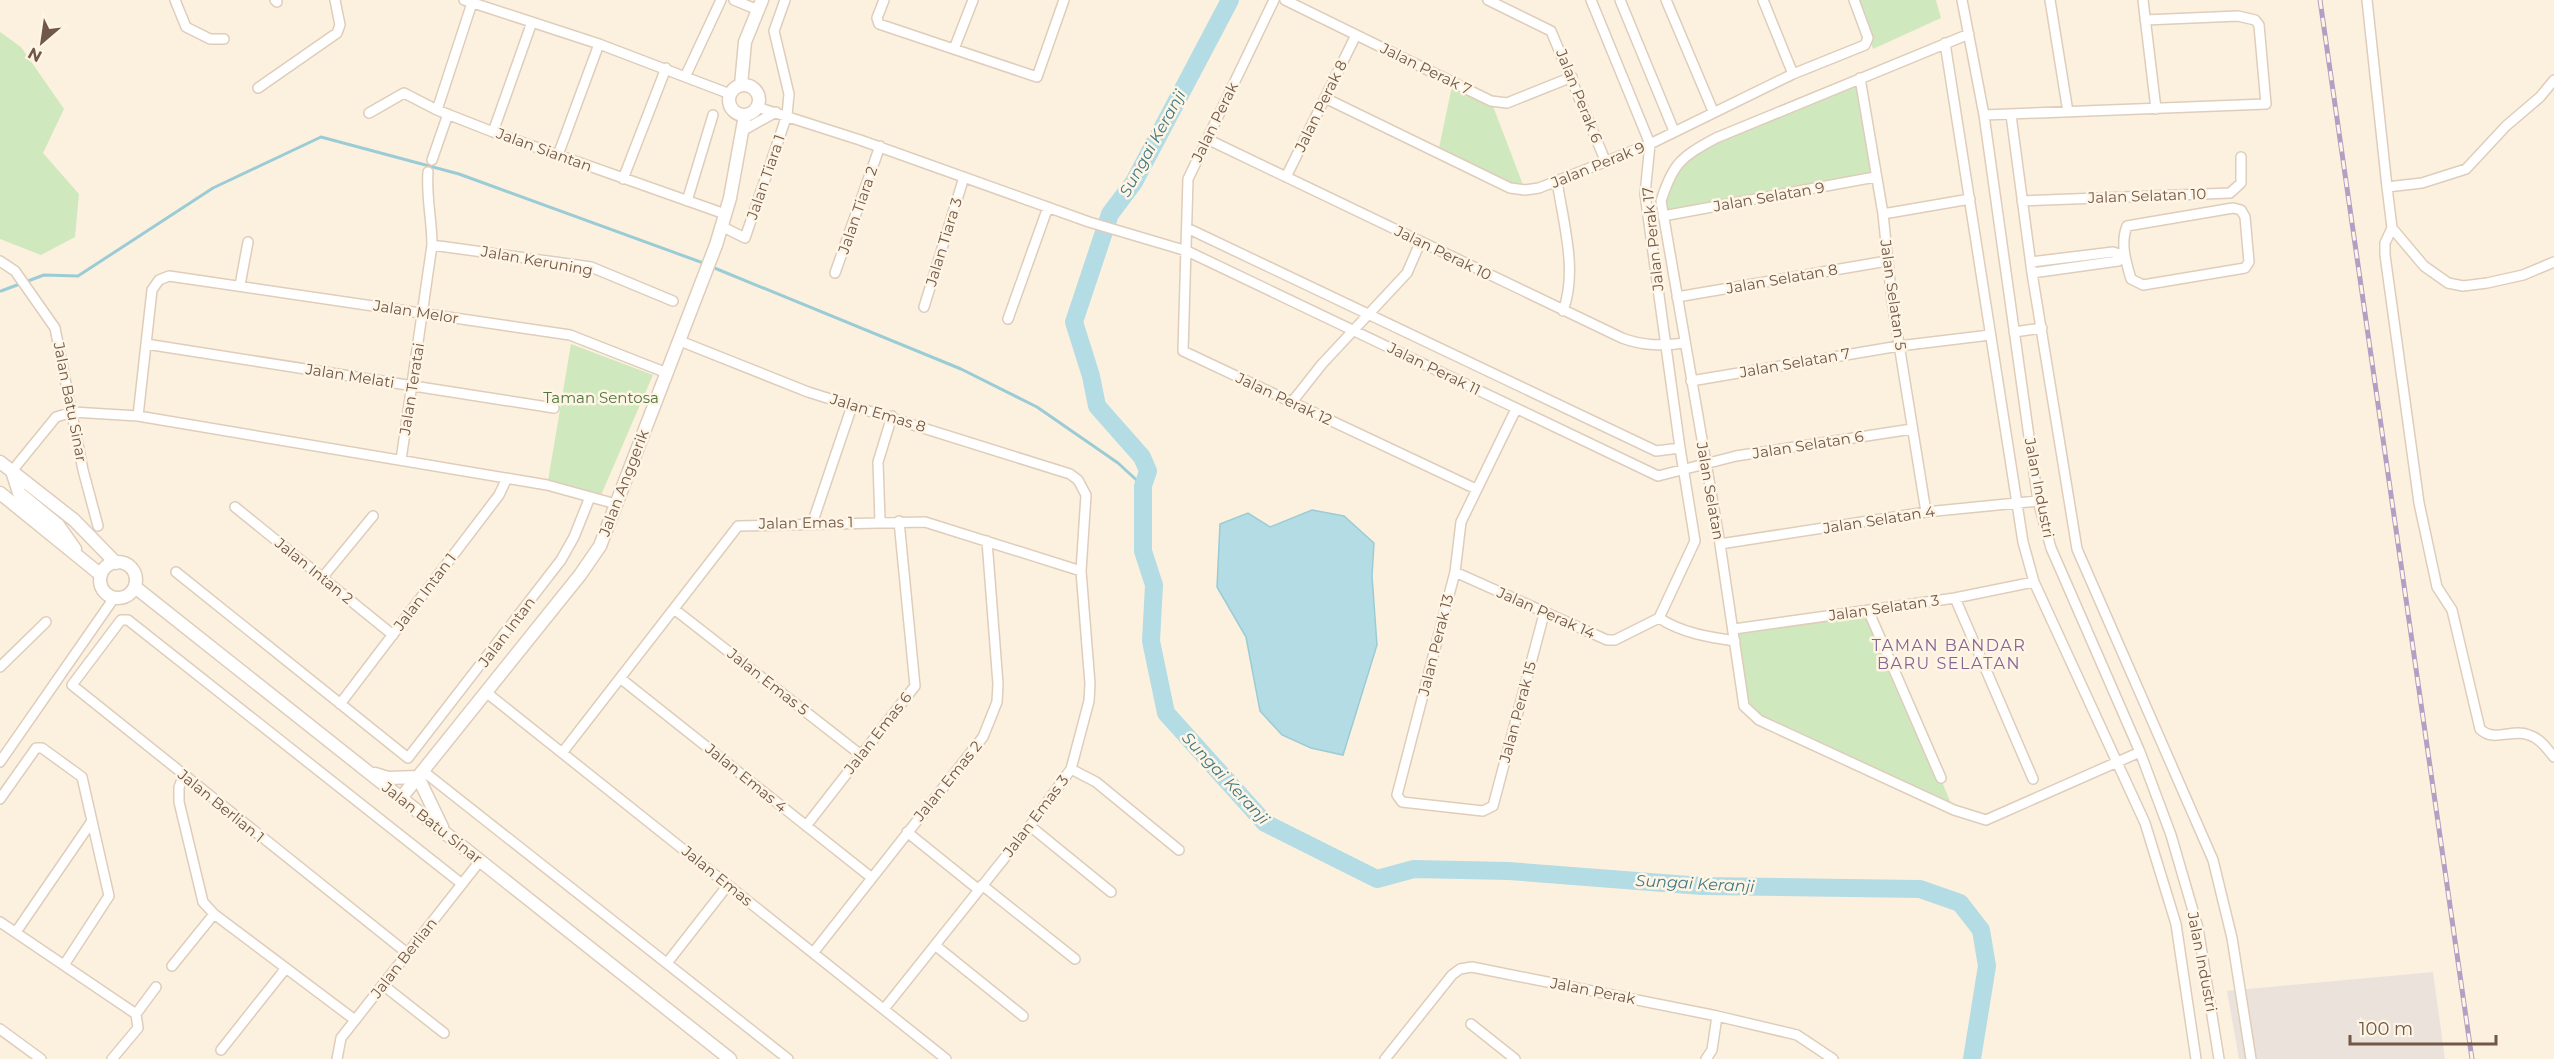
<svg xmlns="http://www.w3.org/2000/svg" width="2554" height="1059" font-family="Montserrat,sans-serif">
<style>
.industrial{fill:#eae2db}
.green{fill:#cfe8be}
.water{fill:#b4dce4;stroke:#9bccd6;stroke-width:1.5}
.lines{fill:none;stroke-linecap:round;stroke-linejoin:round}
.stream{stroke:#9bccd6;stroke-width:3}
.river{stroke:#b4dce4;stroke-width:18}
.minor-casing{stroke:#dfcdbb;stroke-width:12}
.tertiary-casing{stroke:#dfcdbb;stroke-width:15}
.minor{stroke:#fff;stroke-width:9}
.tertiary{stroke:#fff;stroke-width:12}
.rail-casing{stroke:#b39fc3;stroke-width:5}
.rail{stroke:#fff5e5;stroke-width:3;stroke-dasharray:9;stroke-linecap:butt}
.labels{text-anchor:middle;stroke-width:5;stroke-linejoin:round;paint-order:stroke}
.street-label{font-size:15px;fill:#715747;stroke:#fff5e5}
.park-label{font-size:15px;fill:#4f7840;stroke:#fff5e5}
.water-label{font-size:16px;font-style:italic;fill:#417985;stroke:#fff5e5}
.neighbourhood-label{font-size:16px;letter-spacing:1.5px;fill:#856395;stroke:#fff5e5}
</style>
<rect width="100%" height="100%" fill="#fcf1df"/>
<path class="industrial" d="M2433,972L2445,1059H2239L2227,991Z"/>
<path class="green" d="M1855,0H1936L1941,18L1873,49Z
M0,32L21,47L64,109L43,153L79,194L75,237L41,255L0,239Z
M1860,78L1875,177L1663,216L1669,176L1686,154Z
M1453,81L1491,101L1525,190L1438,153Z
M571,344L653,375L601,495L548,481Z
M1868,610L1954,810L1759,720L1744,706L1734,629Z"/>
<path class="water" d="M1312,510L1344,516L1374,543L1372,576L1377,645L1343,755L1311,748L1282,735L1260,711L1246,637L1217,587L1220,524L1248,513L1270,527Z"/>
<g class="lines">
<path class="stream" d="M712,267L961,369L1037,407L1118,463L1143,486
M1,291L44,275L78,276L213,188L321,137L459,174L706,264"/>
<path class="river" d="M1230,0L1134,182L1110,214L1074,322L1091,376L1097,406L1142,457L1148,471L1143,486V551L1154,585L1151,641L1166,713L1265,823L1377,879L1414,869L1509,871L1702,886L1920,889L1960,903L1981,930L1987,966L1972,1059"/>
<g class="minor-casing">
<path id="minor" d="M175,0L186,27L210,39H224
M275,0L277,2
M464,0L599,44L730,94
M734,0L758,10
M884,0L877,18L879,24L1037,77L1064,0
M1274,0L1188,179L1183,351L1476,489
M1285,0L1491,101L1507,103L1572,77
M1488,0L1551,31L1605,160
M1620,0L1674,131
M1666,0L1713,111
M1763,0L1793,74
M1962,0L1984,115L2038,501L2051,548L2140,752L2171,835L2198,928L2219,1059
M2050,0L2068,112
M2143,0L2156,109
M2367,0L2387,187
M1969,34L1716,138C1681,157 1673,163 1661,201L1720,544L1744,706L1759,720L1954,810L1986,820L2140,752
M1945,43L2023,542L2034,582L2145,823L2176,924L2196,1059
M954,49L973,0
M686,75L721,0
M1860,78L1883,214L1892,301L1926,512
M2554,80L2540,97L2506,126L2466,169L2422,183L2387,187L2392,228L2424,266L2448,283L2463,286L2487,283L2523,275L2554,262
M258,88L337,33L340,25L335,0
M1325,98L1510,188L1525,190L1539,188L1650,144L1793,74L1865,45L1868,38L1854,0
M757,107L860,140L1089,222L1187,251L1658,476L1736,456L1912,429
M437,110L472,3
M369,113L404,93L437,110L493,132L725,214
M1984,115L2266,104L2259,25L2255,20L2238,16L2145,20
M2011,115L2032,273L2077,549L2213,860L2232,938L2251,1059
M742,131L776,112
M493,132L532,22
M1207,139L1622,338C1643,346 1662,346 1685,343
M558,155L599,44
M432,160L448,114
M1286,177L1356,35
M623,179L666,68
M1557,181C1563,222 1578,271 1563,311
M687,201L713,115
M2022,201L2230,193L2241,183V157
M2233,208L2241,210L2245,217L2249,262L2245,268L2143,285L2131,279C2126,262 2120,243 2127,226Z
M1883,214L1970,199
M1663,216L1875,177
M721,226L745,238L787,115L789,94L774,31L785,0
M1187,228L1656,451L1680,448
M2392,228L2385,243V255L2419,503L2437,587L2452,610L2480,729C2494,743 2512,728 2529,735C2540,738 2547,749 2554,757
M432,245L591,267L673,301
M0,261L15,271L55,328L83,470L98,526
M2031,262L2113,252L2125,256
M835,273L880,146
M2032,273L2118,261L2125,256
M240,285L248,242
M1677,297L1887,261
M924,307L964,177
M1008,319L1048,207
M2014,332L2042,328
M680,341L808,392L1070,474L1078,480L1086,495L1081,571L1090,684L1089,701L1071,769L1030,826L884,1009
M146,344L554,408
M1691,381L1899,346L1990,335
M1292,402L1322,364L1407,273L1420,243
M1516,409L1461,522L1455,572L1397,795L1402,802L1483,811L1493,806L1544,614
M138,416L152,290L159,280L169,276L570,335L667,373
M401,460L432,245C432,220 426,197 428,172
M12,471L56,417L73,412L138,416L547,485L616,504
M235,507L393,635
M880,521L878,462L892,416
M812,524L852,406
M1720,544L1926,512L2038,501
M176,572L408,758L561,560L574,537L590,497
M1455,572L1607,640H1615L1659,618L1695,541L1680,448L1645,194L1650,144L1591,0
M322,578L373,516
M1955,598L2033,779
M674,609L861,755
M1868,610L1941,778
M1659,618C1682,633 1708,637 1735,641
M1734,629L1955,598L2034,582
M0,667L46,622
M620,678L872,878
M487,693L946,1059
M340,704L499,495L507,478
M562,753L738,526L925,522L1081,571
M0,762L114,598
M1071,769L1096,782L1179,850
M423,771L788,1059
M184,775L179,787V802L203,902L214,914L355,1020
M0,799L36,748H42L82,777L109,896L64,965
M806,826L915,686L899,521
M1030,826L1111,892
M907,832L979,890
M982,885L1075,959
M0,922L136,1014L138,1028L112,1059
M16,932L92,821
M936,946L1023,1016
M407,953L72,685L121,620H128L462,884
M813,953L983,737L997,702L998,684L987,541
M667,963L728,885
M172,966L214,914
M383,985L444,1033
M136,1014L156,987
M1471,1024L1515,1059
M0,1029L41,1059
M221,1050L286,968
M337,1059L341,1038L480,861
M1385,1059L1452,975L1460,969L1472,967L1717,1016L1797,1035L1833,1059
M1706,1059L1712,1050L1717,1016"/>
</g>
<g class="tertiary-casing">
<path id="tertiary" d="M741,85L745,42L762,0
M729 100a15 15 0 1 1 30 0a15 15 0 1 1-30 0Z
M0,462L74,520L116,563
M12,471L19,493L58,525L75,549
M0,493L101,575
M100 580a18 18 0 1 1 36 0a18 18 0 1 1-36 0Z
M135,587L730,1059
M375,774L388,778L418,777
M418,777L442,827
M401,798L580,575L600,546L716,245L730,198L745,115"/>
</g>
<use href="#minor" class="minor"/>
<use href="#tertiary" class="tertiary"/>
<g class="rail-casing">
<path id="rail" d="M2320,0L2472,1059"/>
</g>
<use href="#rail" class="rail"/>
</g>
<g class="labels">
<g class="street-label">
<text transform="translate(1426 69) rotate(26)" y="5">Jalan Perak 7</text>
<text transform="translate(1579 96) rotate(68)" y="5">Jalan Perak 6</text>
<text transform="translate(1321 106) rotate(-64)" y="5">Jalan Perak 8</text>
<text transform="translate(1215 122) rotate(-64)" y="5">Jalan Perak</text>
<text transform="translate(544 150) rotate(20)" y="5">Jalan Siantan</text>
<text transform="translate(1598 165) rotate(-22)" y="5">Jalan Perak 9</text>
<text transform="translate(766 177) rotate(-71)" y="5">Jalan Tiara 1</text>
<text transform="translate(2147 196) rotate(-2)" y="5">Jalan Selatan 10</text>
<text transform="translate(1769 197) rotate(-10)" y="5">Jalan Selatan 9</text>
<text transform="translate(858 210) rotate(-71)" y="5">Jalan Tiara 2</text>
<text transform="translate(1653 239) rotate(-96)" y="5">Jalan Perak 17</text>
<text transform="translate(944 242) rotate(-73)" y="5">Jalan Tiara 3</text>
<text transform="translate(1443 253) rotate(26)" y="5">Jalan Perak 10</text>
<text transform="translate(537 261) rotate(10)" y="5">Jalan Keruning</text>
<text transform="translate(1782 279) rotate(-10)" y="5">Jalan Selatan 8</text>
<text transform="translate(1893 295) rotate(82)" y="5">Jalan Selatan 5</text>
<text transform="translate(416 312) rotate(9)" y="5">Jalan Melor</text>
<text transform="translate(1795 363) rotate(-10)" y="5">Jalan Selatan 7</text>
<text transform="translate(1434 369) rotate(26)" y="5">Jalan Perak 11</text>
<text transform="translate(350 376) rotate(9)" y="5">Jalan Melati</text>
<text transform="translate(412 389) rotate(-81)" y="5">Jalan Teratai</text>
<text transform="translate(1284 399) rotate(25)" y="5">Jalan Perak 12</text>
<text transform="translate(70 402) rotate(79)" y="5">Jalan Batu Sinar</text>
<text transform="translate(878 413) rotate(17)" y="5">Jalan Emas 8</text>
<text transform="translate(1808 445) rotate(-9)" y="5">Jalan Selatan 6</text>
<text transform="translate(624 483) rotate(-69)" y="5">Jalan Anggerik</text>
<text transform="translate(2039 488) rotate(79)" y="5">Jalan Industri</text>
<text transform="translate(1710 491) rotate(80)" y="5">Jalan Selatan</text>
<text transform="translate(1879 520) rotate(-9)" y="5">Jalan Selatan 4</text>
<text transform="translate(806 523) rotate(-1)" y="5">Jalan Emas 1</text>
<text transform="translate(314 571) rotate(39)" y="5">Jalan Intan 2</text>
<text transform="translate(425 592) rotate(-53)" y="5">Jalan Intan 1</text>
<text transform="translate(1884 608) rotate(-8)" y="5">Jalan Selatan 3</text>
<text transform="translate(1546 613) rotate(24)" y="5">Jalan Perak 14</text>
<text transform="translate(507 632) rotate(-53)" y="5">Jalan Intan</text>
<text transform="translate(1436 645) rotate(-76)" y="5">Jalan Perak 13</text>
<text transform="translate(768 682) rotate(38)" y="5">Jalan Emas 5</text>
<text transform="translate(1518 712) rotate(-75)" y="5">Jalan Perak 15</text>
<text transform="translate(878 733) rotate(-52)" y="5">Jalan Emas 6</text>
<text transform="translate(746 778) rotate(39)" y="5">Jalan Emas 4</text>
<text transform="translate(948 781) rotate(-51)" y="5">Jalan Emas 2</text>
<text transform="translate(221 806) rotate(39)" y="5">Jalan Berlian 1</text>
<text transform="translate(1036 816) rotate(-53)" y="5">Jalan Emas 3</text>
<text transform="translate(432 823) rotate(38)" y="5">Jalan Batu Sinar</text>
<text transform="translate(717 876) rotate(39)" y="5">Jalan Emas</text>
<text transform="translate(404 958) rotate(-52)" y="5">Jalan Berlian</text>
<text transform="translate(2202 962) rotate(79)" y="5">Jalan Industri</text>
<text transform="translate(1593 991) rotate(11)" y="5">Jalan Perak</text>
</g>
<g class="park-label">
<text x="601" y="403">Taman Sentosa</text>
</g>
<g class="water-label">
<text transform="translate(1152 143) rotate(-61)" y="6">Sungai Keranji</text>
<text transform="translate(1226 778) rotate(47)" y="6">Sungai Keranji</text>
<text transform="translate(1695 883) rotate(3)" y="6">Sungai Keranji</text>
</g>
<g class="neighbourhood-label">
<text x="1949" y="651">TAMAN BANDAR<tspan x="1949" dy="18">BARU SELATAN</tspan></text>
</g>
</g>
<g transform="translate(42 42) rotate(209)" stroke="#fff5e5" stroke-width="4.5" paint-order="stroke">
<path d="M0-4.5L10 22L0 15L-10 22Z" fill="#715747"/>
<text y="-9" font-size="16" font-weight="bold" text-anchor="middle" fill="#715747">N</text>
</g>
<path d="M2350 1035v9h146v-9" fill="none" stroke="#715747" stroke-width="3"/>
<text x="2359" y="1035" font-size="18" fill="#715747" stroke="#fff5e5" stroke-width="4.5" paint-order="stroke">100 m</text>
</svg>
